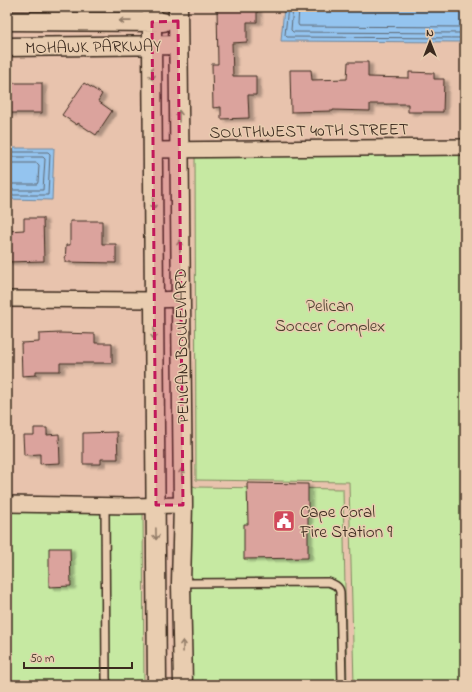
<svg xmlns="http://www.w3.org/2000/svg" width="472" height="692" font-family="'Indie Flower',sans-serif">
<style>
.green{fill:#c6e9a2;stroke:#808a60}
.water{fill:#94c4ef;stroke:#70869b}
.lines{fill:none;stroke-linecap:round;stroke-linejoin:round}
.shore{stroke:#5f6872;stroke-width:1}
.building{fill:#dba39d;stroke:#3b2a1e;filter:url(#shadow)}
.service-casing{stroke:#3b2a1e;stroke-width:10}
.minor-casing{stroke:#3b2a1e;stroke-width:18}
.tertiary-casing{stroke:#3b2a1e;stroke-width:21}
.service{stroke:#e9cdb0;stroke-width:7}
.minor{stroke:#e9cdb0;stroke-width:15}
.tertiary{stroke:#e9cdb0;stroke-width:18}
.oneway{stroke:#927c67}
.marked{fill:#c2185b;fill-opacity:0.2;stroke:#c2185b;stroke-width:3;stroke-dasharray:8 5;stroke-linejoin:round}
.labels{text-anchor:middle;stroke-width:3;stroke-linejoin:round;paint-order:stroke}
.street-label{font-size:17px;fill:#3b2a1e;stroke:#e9cdb0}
.park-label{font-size:17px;fill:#493d2b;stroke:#e9cdb0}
.poi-label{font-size:17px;fill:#3b2a1e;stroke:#e9cdb0;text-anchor:start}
</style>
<defs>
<filter id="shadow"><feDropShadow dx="4.5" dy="2.5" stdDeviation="1" flood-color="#0004"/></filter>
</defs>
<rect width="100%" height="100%" fill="#e8c3ad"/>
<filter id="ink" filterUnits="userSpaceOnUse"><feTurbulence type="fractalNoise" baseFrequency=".025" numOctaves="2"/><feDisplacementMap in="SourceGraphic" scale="8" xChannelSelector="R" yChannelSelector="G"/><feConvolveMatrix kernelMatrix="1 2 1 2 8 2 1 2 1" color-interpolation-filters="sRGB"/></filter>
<g filter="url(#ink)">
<path class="green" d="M465,147V685H354L349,482L196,480L195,150Z
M187,153H189L190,482L193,486L196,487L343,489L347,685H191L189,583Z
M7,504L143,505L144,685H7Z"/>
<path class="water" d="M284,7H465V42L281,41Z
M7,148H54L52,200L7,199Z"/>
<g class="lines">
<path class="shore" d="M288,7L285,35L287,37L465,38
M293,7L291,30L293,32L465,33
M299,7L298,24L299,26L465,27
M7,152H48L50,154L48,195H7
M7,157H43L45,159L43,190H7
M7,163H37L39,165L38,182L37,184H7"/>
</g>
<path class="building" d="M217,7H257V22H247V42L232,43L233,76H256V95H248L249,118L221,119V107L213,108L212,64H218Z
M348,62H368V77L409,78V72L434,73V79H444L443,112H408V104H370V111L333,110V111L291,112L290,70H311L312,80L347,79Z
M7,83H42V113H7Z
M84,83L102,94L98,101L112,111L96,135L78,123L77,125L62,115Z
M24,218H43L44,261L7,262V231L24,230Z
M70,221H102V244H116V263L65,262L66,245H70Z
M60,333L95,334V343H112V363H60V371H36V375L22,376L21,343L39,342V334Z
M34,428H47V435L59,434L60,463L40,464V454L24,455L23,435H34Z
M117,432L118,459H101V464H83V433Z
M247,483L308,484V558L244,559V524H248Z
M49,548H70L71,586L49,587Z"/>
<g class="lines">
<g class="service-casing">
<path id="service" d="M105,505L106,678L107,685
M182,583L328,582C334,584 339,586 340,592L342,685"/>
</g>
<g class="minor-casing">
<path id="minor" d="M153,150L465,147
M7,299L154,300L181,299
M7,504L130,506L183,505"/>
</g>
<g class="tertiary-casing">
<path id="tertiary" d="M152,7V46L157,685
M178,7L183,505L181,583L183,685
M7,21L163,22
M7,47L178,45"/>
</g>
<use href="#service" class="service"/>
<use href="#minor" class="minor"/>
<use href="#tertiary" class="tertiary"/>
</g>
<defs><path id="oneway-shaft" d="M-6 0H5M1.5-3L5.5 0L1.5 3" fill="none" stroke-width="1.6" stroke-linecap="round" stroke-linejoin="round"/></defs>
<g class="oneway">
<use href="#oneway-shaft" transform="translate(125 21) rotate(-179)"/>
<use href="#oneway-shaft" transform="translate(152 74) rotate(89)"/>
<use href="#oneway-shaft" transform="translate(179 116) rotate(-90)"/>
<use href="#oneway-shaft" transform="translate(153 204) rotate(89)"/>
<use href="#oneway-shaft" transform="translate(180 246) rotate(-91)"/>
<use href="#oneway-shaft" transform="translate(154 334) rotate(90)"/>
<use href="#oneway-shaft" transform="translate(182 474) rotate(-91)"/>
<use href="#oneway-shaft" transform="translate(156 534) rotate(89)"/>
<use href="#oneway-shaft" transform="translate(183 646) rotate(-91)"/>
</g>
</g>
<path class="marked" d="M178,21L183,505H156L152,22Z"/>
<defs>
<g id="civic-square" transform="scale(1.15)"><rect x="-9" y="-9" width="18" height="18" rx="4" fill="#d1495b" stroke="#e9cdb0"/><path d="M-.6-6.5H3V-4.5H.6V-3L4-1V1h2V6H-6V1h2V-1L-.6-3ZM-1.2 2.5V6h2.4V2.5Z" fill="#fff"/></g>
</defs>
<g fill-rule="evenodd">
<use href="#civic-square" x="284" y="521"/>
</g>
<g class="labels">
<g class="street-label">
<text transform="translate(93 46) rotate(-1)" y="6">MOHAWK PARKWAY</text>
<text transform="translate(309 130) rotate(-1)" y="6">SOUTHWEST 40TH STREET</text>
<text transform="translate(181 346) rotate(-91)" y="6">PELICAN BOULEVARD</text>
</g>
<g class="park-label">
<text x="330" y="311">Pelican<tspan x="330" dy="20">Soccer Complex</tspan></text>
</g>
<g class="poi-label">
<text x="300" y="517">Cape Coral<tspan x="300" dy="20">Fire Station 9</tspan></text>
</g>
</g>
<rect width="472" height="692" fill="none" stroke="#e9cdb0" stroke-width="24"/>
<rect x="12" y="12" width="448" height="668" fill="none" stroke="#3b2a1e" stroke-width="1.5" filter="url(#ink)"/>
<g transform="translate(430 42)" stroke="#e9cdb0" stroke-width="3" paint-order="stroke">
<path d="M0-3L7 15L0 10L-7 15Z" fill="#3b2a1e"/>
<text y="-6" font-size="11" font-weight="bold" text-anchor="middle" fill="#3b2a1e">N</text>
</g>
<path d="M24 662v6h108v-6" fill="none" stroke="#3b2a1e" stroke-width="2"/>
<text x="30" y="662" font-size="12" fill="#3b2a1e" stroke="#e9cdb0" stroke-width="3" paint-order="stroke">50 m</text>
</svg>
